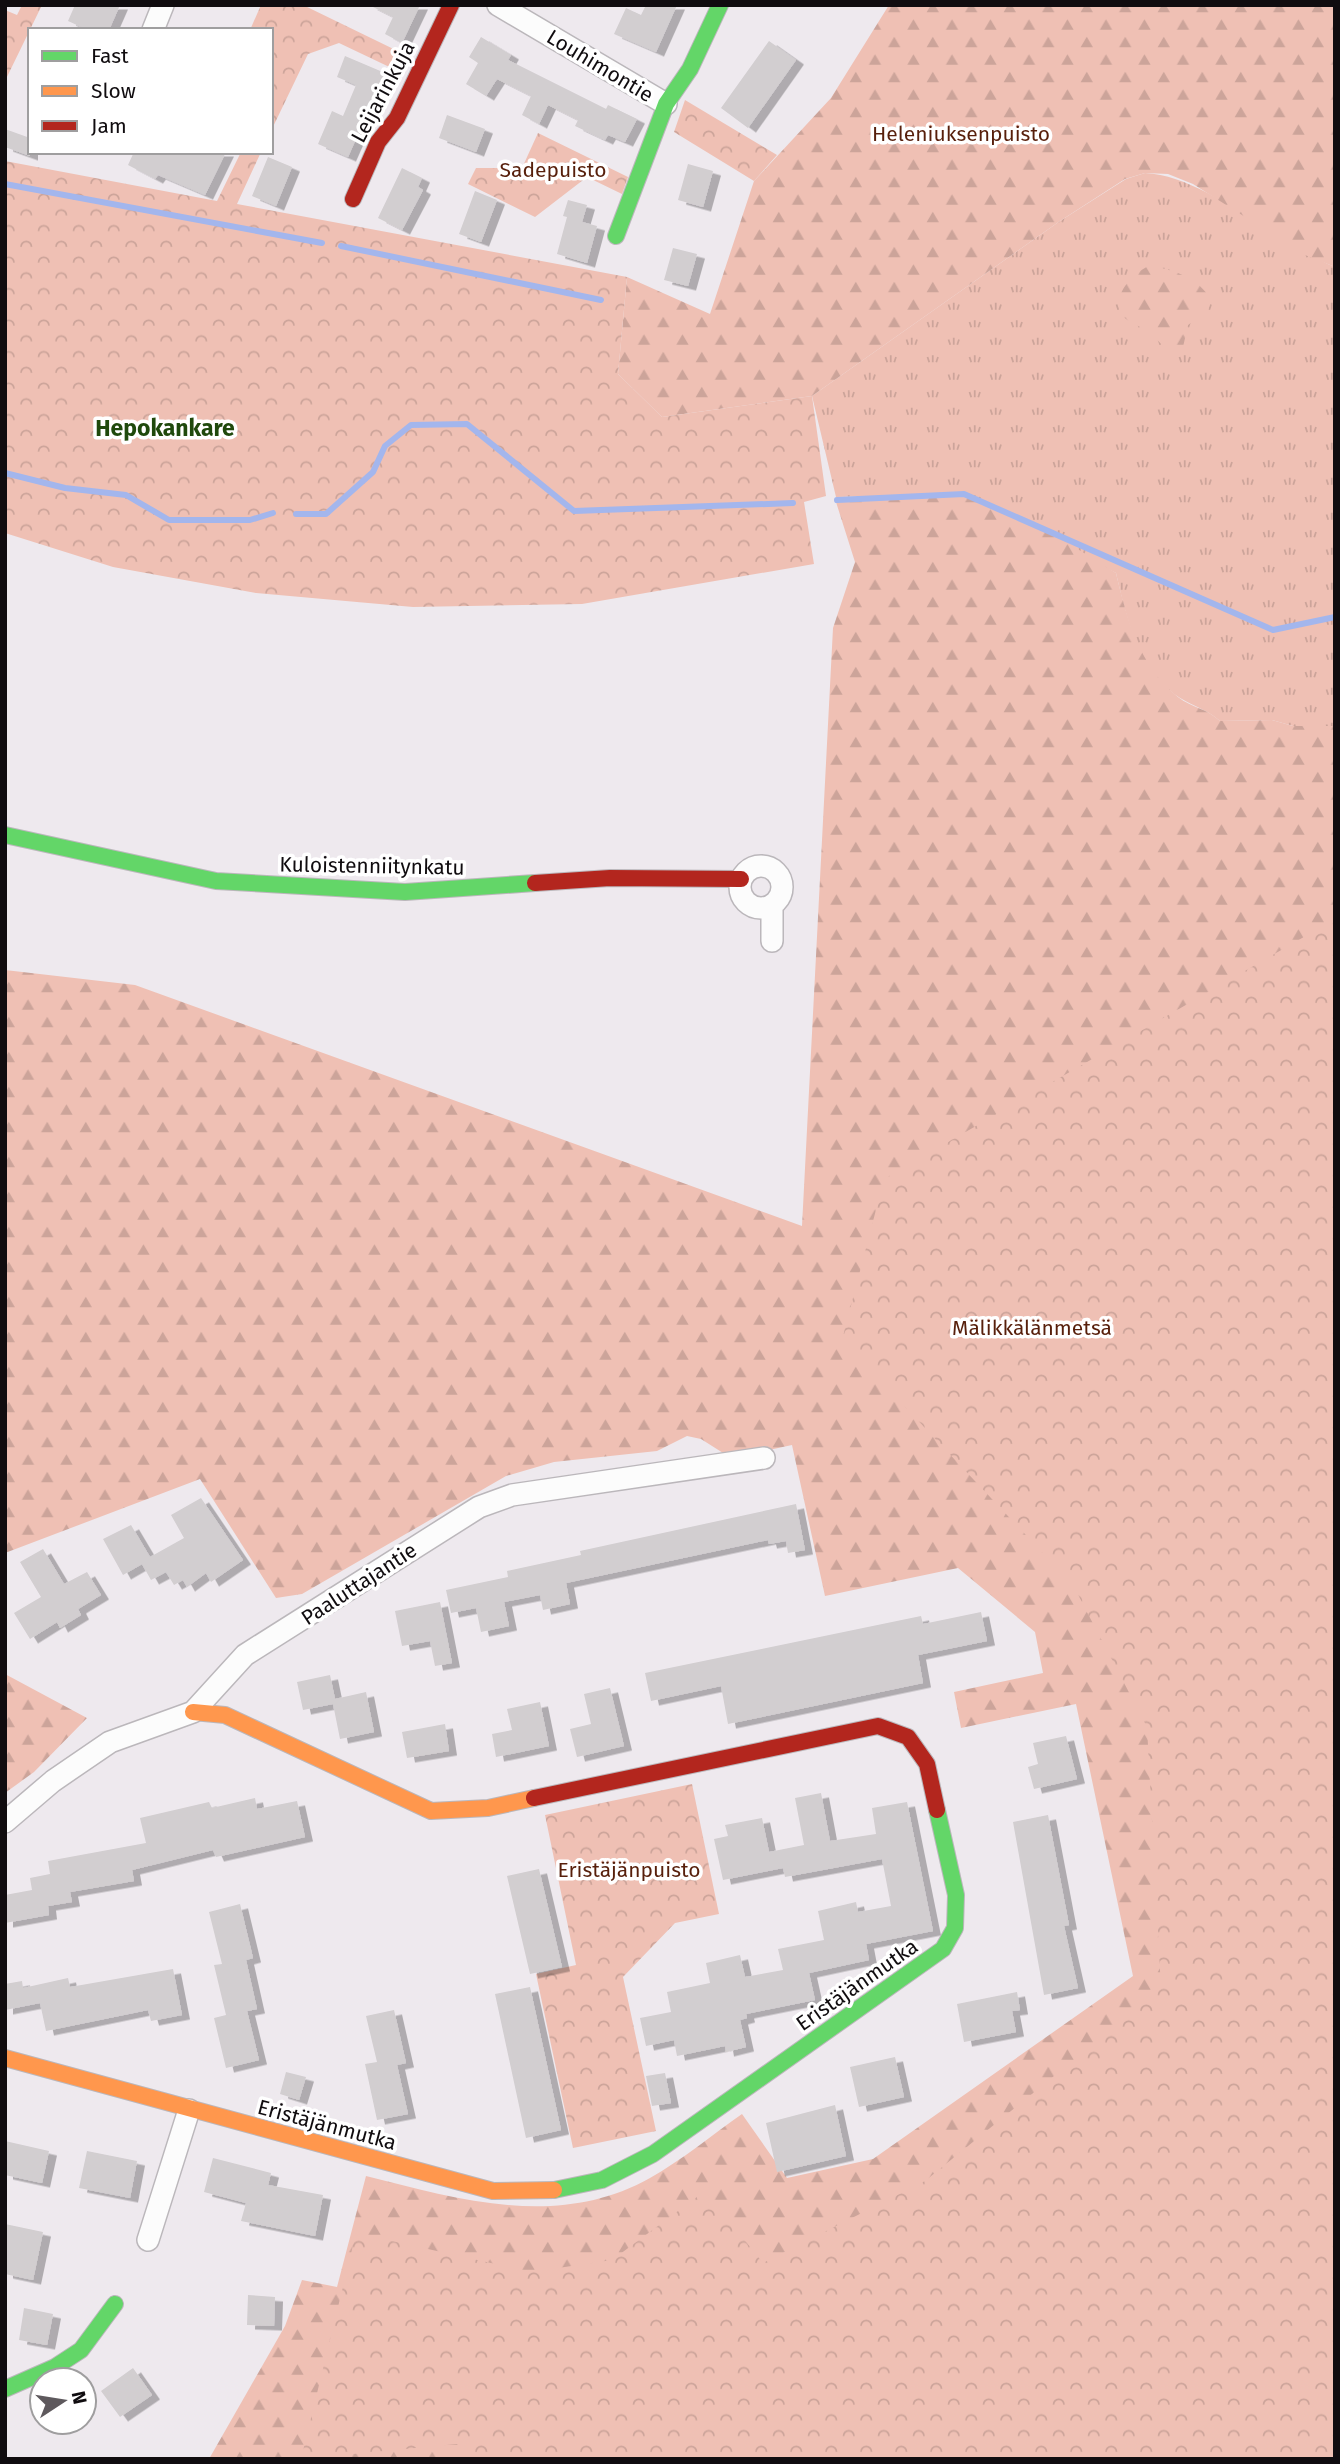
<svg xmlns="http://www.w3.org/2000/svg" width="1340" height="2464" font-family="'Fira Sans',sans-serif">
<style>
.grass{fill:url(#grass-tufts)}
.forest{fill:url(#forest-firs)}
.park{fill:url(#park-crowns)}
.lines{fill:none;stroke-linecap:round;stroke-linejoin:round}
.stream{stroke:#a3b6ed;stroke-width:6}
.building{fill:#d2ced0;filter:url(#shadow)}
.street-casing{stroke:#bbb7bb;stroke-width:24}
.fast-casing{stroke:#bbb7bb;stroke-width:18}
.slow-casing{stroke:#bbb7bb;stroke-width:18}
.jam-casing{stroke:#bbb7bb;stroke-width:18}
.street{stroke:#fcfcfc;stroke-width:21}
.fast{stroke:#63d668;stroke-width:16}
.slow{stroke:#ff974d;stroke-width:16}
.jam{stroke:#b3261e;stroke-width:16}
.labels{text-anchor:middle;stroke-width:7;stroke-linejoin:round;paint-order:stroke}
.street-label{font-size:21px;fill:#100c0f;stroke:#fff}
.park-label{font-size:21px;fill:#571f0b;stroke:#fff}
.neighbourhood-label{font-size:23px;font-weight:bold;fill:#1f490c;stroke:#fff}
</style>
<defs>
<pattern id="grass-tufts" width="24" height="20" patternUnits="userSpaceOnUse" patternTransform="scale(1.75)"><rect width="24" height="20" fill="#efc0b4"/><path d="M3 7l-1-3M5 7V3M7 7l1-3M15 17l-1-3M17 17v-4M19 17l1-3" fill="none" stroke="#cca49a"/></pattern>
<pattern id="forest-firs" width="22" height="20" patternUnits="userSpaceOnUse" patternTransform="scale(1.75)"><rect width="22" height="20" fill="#efc0b4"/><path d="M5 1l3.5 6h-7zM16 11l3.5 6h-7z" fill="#cca49a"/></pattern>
<pattern id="park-crowns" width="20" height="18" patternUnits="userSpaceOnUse" patternTransform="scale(1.75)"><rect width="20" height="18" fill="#efc0b4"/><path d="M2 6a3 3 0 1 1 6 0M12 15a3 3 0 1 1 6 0" fill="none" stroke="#cca49a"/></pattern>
<filter id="shadow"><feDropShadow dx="8" dy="4.5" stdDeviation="0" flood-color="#0004"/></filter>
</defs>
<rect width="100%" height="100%" fill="#eee9ee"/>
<path class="grass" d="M1145,173C1206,176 1274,242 1335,267V726H1293L1272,720L1220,721C1205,708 1189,705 1174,694C1137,665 1126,616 1116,573L964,494L836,497L812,396L1060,221L1126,179Z"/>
<path class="forest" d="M889,5H1334L1335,267L1305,255L1193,184L1168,174L1145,173L1125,179L1060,221L812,396L662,417L618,374L627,277L710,314L754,181L831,98Z
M1149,266C1173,269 1199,278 1211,300L1208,311L1188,325L1183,347L1177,353C1164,349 1160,342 1150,333C1143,327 1133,325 1126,319C1106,301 1132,273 1149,266Z
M964,494L1060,538L1116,573C1127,619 1139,666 1178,697C1192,708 1206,708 1220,721L1272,720L1293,726H1335V2459H209L285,2326L302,2280L337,2287L366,2176C461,2200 559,2229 650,2178C682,2160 712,2135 742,2114L787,2178L873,2159L1133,1976L1076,1704L961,1728L954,1692L1043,1673L1035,1632L958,1568L825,1596L792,1445L731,1458L701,1439L687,1436L657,1451L554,1462L506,1476L302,1594L276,1598L200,1479L5,1553V970L135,985L802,1226L833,628L855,562L836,502Z
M5,1674L87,1718L34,1772L5,1793Z"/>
<path class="park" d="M22,5H42L5,81V10L17,15Z
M261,5H303L410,57L402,73L339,43L308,54L271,131V30H250Z
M685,100L777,155L754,181L674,132Z
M538,133L628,177L622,194L587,177L535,217L468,184L476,168H522Z
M241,152H261L237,204L627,277L618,374L662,417L812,396L826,496L804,502L814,564L582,604L413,607L256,593L113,567L5,533V161L217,201Z
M1335,919V2459H467V2443L301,2459L356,2233L531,2272L612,2260L705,2191L763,2263L925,2181L1161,1989L1147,1727L1073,1585L842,1340L884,1179Z
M692,1784L719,1914L675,1923L623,1977L656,2131L573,2148L536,1974L576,1965L545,1815Z"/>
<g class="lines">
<path class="stream" d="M5,184L322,243
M341,246L601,300
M5,473L65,488L126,495L169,520H250L273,513
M837,500L964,494L1273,630L1335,617
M296,514H326L373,472L385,446L411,425L467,424L574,511L793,503"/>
</g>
<path class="building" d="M75,5H120L109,30H88L68,21Z
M369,5H420L402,43L385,34L393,17Z
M646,5H677L656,52L614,34L626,8L641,15Z
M481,37L511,55L508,60L606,109L608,105L637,119L625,142L608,135L605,140L575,126L578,120L548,105L539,124L522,115L531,96L497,79L486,96L466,84L478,63L469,57Z
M769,41L796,60L748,128L721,108Z
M345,56L385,73L348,157L318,144L332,111L343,116L356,85L337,77Z
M447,115L485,129L476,152L439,138Z
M5,129L30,138V156L5,147Z
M134,152H226L205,195L158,175L155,179L128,165Z
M268,157L292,167L276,206L252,196Z
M688,164L713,171L703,207L678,200Z
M402,168L422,178L418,187L423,190L402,230L378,218Z
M475,191L497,200L481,242L459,234Z
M568,200L587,205L582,222L597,226L587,263L557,254L567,217L563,216Z
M673,248L697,254L688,286L664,280Z
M201,1498L243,1560L211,1582L206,1573L187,1587L183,1580L174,1585L166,1572L151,1580L142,1564L123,1575L103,1539L131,1525L150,1557L184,1538L171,1515Z
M796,1504L805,1550L788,1553L786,1541L769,1544L768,1540L566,1583L570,1604L543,1610L540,1595L504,1602L509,1626L481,1632L476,1608L451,1613L446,1590L508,1577L507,1571L581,1555L580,1551Z
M43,1549L64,1584L87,1572L101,1595L78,1609L81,1615L60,1628L57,1622L30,1639L14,1613L41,1597L20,1562Z
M440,1602L452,1663L435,1666L430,1641L402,1646L395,1611Z
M981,1612L987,1641L918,1655L923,1683L728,1724L721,1686L651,1701L645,1673L921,1616L923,1624Z
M330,1675L335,1699L366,1692L374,1732L340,1739L333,1704L303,1710L297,1682Z
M610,1688L624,1746L577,1757L570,1729L591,1724L584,1694Z
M540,1702L549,1746L496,1757L492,1734L512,1730L507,1709Z
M445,1724L449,1751L407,1758L402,1732Z
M1066,1736L1077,1779L1034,1789L1028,1767L1038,1764L1033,1743Z
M821,1793L830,1841L876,1834L872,1808L907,1802L933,1931L866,1944L869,1960L809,1973L815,2000L746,2014L747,2018L740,2020L746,2047L726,2052L725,2046L677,2056L674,2040L646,2046L640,2018L671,2012L667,1992L710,1983L706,1963L740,1955L745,1977L783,1970L778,1949L824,1940L818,1911L856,1902L858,1912L891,1906L882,1859L785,1877L783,1868L723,1880L714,1839L728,1836L725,1825L762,1818L769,1852L804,1845L795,1798Z
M255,1798L257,1809L297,1801L305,1837L216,1857L213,1850L132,1870L134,1881L70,1892L72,1902L48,1906L49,1915L5,1923V1895L32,1890L30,1878L50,1874L48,1861L146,1843L140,1818L209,1802L212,1808Z
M1048,1815L1069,1925L1064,1926L1078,1988L1044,1995L1013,1822Z
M539,1869L562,1967L530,1974L507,1876Z
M240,1904L253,1958L246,1960L257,2009L247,2011L259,2060L226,2068L214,2018L226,2015L214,1965L222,1964L209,1912Z
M173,1969L182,2015L151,2021L148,2010L46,2031L40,2003L5,2010V1984L22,1981L23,1988L68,1978L70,1987Z
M530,1987L561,2130L526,2138L495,1994Z
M1017,1992L1020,2010L1012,2011L1016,2032L964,2042L957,2004Z
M394,2010L406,2063L397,2065L408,2114L377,2120L365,2064L377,2062L366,2016Z
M895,2057L904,2097L859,2107L850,2067Z
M286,2072L306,2077L299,2100L280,2094Z
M665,2073L671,2103L652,2106L646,2076Z
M835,2105L846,2156L777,2172L766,2123Z
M5,2141L49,2151L42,2183L5,2175Z
M87,2151L137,2161L130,2198L79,2188Z
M213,2158L271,2173L268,2185L323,2195L315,2236L241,2221L246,2203L204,2192Z
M5,2224L43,2232L33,2280L5,2274Z
M248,2295L275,2297L274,2326L247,2325Z
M24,2308L53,2314L47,2345L19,2340Z
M133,2368L152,2395L120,2417L101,2391Z"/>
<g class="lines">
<g class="street-casing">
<path id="street" d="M498,5L666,104
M153,30L163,5
M740 887a21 21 0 1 1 42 0a21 21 0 1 1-42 0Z
M772,905V941
M5,1822L53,1781L110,1742L193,1712L245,1655L479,1507L512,1495L764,1458
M148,2240L189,2110"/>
</g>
<g class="fast-casing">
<path id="fast" d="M616,236L666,104L690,69L720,5
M5,835L216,881L405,892L535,883
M554,2190L602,2180L653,2154L943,1949L955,1928L956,1895L937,1810
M5,2389L55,2367L81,2350L115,2304"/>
</g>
<g class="slow-casing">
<path id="slow" d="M193,1712L225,1715L431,1811L488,1808L534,1798
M5,2058L493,2191L554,2190"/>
</g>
<g class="jam-casing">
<path id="jam" d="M353,199L378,142L397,118L451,5
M535,883L610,878L741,879
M534,1798L878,1726L908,1737L927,1764L937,1810"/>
</g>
<use href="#street" class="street"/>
<use href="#fast" class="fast"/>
<use href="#slow" class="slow"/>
<use href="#jam" class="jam"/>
</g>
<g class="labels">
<g class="street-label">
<text transform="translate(600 66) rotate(31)" y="7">Louhimontie</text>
<text transform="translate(383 92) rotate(-62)" y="7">Leijarinkuja</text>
<text transform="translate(372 866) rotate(1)" y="7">Kuloistenniitynkatu</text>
<text transform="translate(359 1584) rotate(-33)" y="7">Paaluttajantie</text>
<text transform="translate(857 1985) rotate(-35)" y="7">Eristäjänmutka</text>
<text transform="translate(327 2125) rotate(15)" y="7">Eristäjänmutka</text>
</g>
<g class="park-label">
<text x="961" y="141">Heleniuksenpuisto</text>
<text x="553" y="177">Sadepuisto</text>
<text x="1032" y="1335">Mälikkälänmetsä</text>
<text x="629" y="1877">Eristäjänpuisto</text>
</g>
<g class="neighbourhood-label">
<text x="165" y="436">Hepokankare</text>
</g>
</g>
<rect width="1340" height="2464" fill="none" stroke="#100c0f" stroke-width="14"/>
<rect x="28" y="28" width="245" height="126" fill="#ffffff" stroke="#9f9e9f" stroke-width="2"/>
<rect x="42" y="51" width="35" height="10" fill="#63d668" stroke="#9f9e9f" stroke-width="2"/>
<text x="91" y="63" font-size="21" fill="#100c0f">Fast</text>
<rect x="42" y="86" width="35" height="10" fill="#ff974d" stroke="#9f9e9f" stroke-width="2"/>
<text x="91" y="98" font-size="21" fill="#100c0f">Slow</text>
<rect x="42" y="121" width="35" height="10" fill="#b3261e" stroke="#9f9e9f" stroke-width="2"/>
<text x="91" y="133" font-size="21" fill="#100c0f">Jam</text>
<g transform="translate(63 2401) rotate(78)"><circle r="33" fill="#ffffff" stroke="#9f9e9f" stroke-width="2"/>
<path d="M0-5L12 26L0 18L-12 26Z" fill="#5e595d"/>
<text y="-10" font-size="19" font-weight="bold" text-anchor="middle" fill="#100c0f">N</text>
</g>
</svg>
